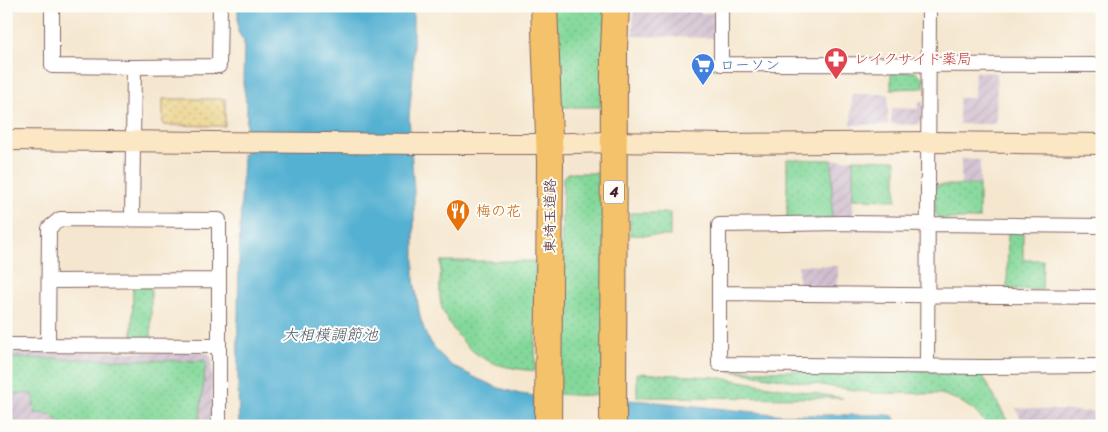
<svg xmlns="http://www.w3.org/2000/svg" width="1108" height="432" font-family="Sriracha,'Klee One',sans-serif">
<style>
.industrial{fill:url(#industrial-furrows)}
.grass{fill:url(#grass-dots);stroke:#667c62}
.sand{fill:url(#sand-dots);stroke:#9c7c64}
.water{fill:#54b1d2;stroke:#4f687e}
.pier{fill:#f5e7cf}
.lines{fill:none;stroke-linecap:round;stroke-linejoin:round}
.street-casing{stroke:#866564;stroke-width:16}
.secondary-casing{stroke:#866564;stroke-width:22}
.highway-casing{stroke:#866564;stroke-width:28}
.street{stroke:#fff;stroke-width:14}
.secondary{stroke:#fbe7c3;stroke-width:20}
.highway{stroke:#f4c26a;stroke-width:26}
.labels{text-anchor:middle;stroke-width:4;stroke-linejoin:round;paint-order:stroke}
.shield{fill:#fdfcf7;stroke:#806168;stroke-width:1}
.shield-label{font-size:14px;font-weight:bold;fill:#4a1f2b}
.health-label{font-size:15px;fill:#be3a42;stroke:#fdfcf7;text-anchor:start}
.shop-label{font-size:15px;fill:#366cbe;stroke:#fdfcf7;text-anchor:start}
.food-label{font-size:15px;fill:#c56008;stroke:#fdfcf7;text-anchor:start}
.street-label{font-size:15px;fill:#4a1f2b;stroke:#fdfcf7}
.water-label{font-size:16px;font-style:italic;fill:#4e596e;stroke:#fdfcf7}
</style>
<defs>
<pattern id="industrial-furrows" width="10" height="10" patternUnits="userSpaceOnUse" patternTransform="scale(1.25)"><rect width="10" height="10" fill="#cfbdce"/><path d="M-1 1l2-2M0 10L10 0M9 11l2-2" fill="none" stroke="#b3a2b1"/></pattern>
<pattern id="grass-dots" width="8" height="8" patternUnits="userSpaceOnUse" patternTransform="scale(1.25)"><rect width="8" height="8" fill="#83d89a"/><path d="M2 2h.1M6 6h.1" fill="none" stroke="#73b985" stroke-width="1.8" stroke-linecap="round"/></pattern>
<pattern id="sand-dots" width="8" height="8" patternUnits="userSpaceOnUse" patternTransform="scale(1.25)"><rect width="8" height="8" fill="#eeda9e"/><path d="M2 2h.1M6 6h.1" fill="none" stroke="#cebb88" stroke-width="1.8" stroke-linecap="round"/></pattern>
</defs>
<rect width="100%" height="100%" fill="#fdfcf7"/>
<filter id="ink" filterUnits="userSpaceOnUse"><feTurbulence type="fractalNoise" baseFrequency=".02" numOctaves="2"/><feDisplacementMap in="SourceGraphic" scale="10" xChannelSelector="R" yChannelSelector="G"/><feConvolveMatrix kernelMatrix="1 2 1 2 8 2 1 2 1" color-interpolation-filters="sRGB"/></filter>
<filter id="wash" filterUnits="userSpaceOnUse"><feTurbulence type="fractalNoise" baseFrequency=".0096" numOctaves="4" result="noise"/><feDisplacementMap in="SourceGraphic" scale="20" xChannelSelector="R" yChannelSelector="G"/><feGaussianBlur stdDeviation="1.12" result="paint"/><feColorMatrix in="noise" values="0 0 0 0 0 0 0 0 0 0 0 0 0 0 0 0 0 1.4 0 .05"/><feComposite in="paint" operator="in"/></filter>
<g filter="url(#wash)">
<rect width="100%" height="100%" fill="#f5e7cf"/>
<path class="industrial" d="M633,6H700V13H714L713,38L633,36Z
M975,72L997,73L996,124H959V98H974Z
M852,94H888V125H851Z
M919,101L923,102L922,121L918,125L891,124L892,108L918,109Z
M853,159V219H832V160Z
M961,159L980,160V184H961Z
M798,265L838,266V290L798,289Z
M6,352H206L212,358V426H6Z
M1016,408L1094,412V426H1024Z"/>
<path class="grass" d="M553,6H606L601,107H558Z
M891,72H917L924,79V88L891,89Z
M787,159L832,160V219H787Z
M853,159L896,160V200L853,199Z
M569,173H600L606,183V396L557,395L563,177Z
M935,185H979V219H940L935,213Z
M630,213H670V236L630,235Z
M1008,231H1023V260H1043L1042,290L1007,289Z
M441,261H536L535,371C518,369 498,367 483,358C466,349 445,322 441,304C438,291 441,274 441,261Z
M133,285H151V340H132Z
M6,358L206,361L199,426H65L49,414L35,413L33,394L6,393Z
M945,370L982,374L1010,426H989L972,409L958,400L941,394L873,393L730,371Z
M637,373L715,377L843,398L637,397Z"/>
<path class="sand" d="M163,99H225V126L163,125Z"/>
<path class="water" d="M238,6H413V73L409,117L414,192V280L420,317L426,335L436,350L451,365L478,379L499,388L520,394L536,396L646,401L784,415H887L893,416C896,424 904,424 911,426H239C236,335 239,245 243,155L246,153L247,107L243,83L244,41L238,32Z"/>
<path class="pier" d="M536,394L626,398V426H536Z"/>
</g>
<g filter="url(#ink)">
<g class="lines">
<g class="street-casing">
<path id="street" d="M52,6V66L134,67
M721,6V64L1102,65
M132,219L134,67L219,66L220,6
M1102,226L843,223L719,225V364L984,367L1102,366
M50,281L219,280
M719,293L1102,297
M6,345L219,346
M48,345L49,228L60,219L219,220V426
M927,366L929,6"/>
</g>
<g class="secondary-casing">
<path id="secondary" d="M6,140L425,144H532L614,142L723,144L928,142L1102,144"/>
</g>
<g class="highway-casing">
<path id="highway" d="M544,6L550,162L548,426
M613,426L614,49L616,6"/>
</g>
<use href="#street" class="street"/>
<use href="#secondary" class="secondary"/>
<use href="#highway" class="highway"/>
</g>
</g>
<defs>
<g id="pharmacy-pin" transform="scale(1.25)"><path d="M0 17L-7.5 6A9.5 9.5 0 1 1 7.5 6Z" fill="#e0444e" stroke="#fdfcf7"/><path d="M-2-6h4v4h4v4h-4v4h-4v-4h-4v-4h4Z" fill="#fff"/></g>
<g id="supermarket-pin" transform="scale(1.25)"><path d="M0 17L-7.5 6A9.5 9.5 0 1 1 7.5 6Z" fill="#3f7fe0" stroke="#fdfcf7"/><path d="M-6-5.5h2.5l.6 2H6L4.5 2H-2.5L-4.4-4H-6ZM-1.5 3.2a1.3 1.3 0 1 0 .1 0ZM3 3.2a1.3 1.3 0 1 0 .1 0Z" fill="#fff"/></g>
<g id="restaurant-pin" transform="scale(1.25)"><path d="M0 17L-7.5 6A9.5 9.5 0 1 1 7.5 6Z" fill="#e8710a" stroke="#fdfcf7"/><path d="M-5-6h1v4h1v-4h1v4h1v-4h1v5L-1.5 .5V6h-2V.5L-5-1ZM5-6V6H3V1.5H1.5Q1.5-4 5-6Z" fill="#fff"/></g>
</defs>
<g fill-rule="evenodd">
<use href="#pharmacy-pin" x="836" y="59"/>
<use href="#supermarket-pin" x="703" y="65"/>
<use href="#restaurant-pin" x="458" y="211"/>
</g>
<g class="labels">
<rect class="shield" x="604" y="180.5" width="20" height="23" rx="4"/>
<g class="shield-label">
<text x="614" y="197">4</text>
</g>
<g class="health-label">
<text x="854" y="64">レイクサイド薬局</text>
</g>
<g class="shop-label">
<text x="720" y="70">ローソン</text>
</g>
<g class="food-label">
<text x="476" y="216">梅の花</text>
</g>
<g class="street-label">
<text transform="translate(550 216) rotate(-90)" y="5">東埼玉道路</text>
</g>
<g class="water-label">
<text x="330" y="340">大相模調節池</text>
</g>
</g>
<rect width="1108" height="432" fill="none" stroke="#fdfcf7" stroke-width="25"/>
</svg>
